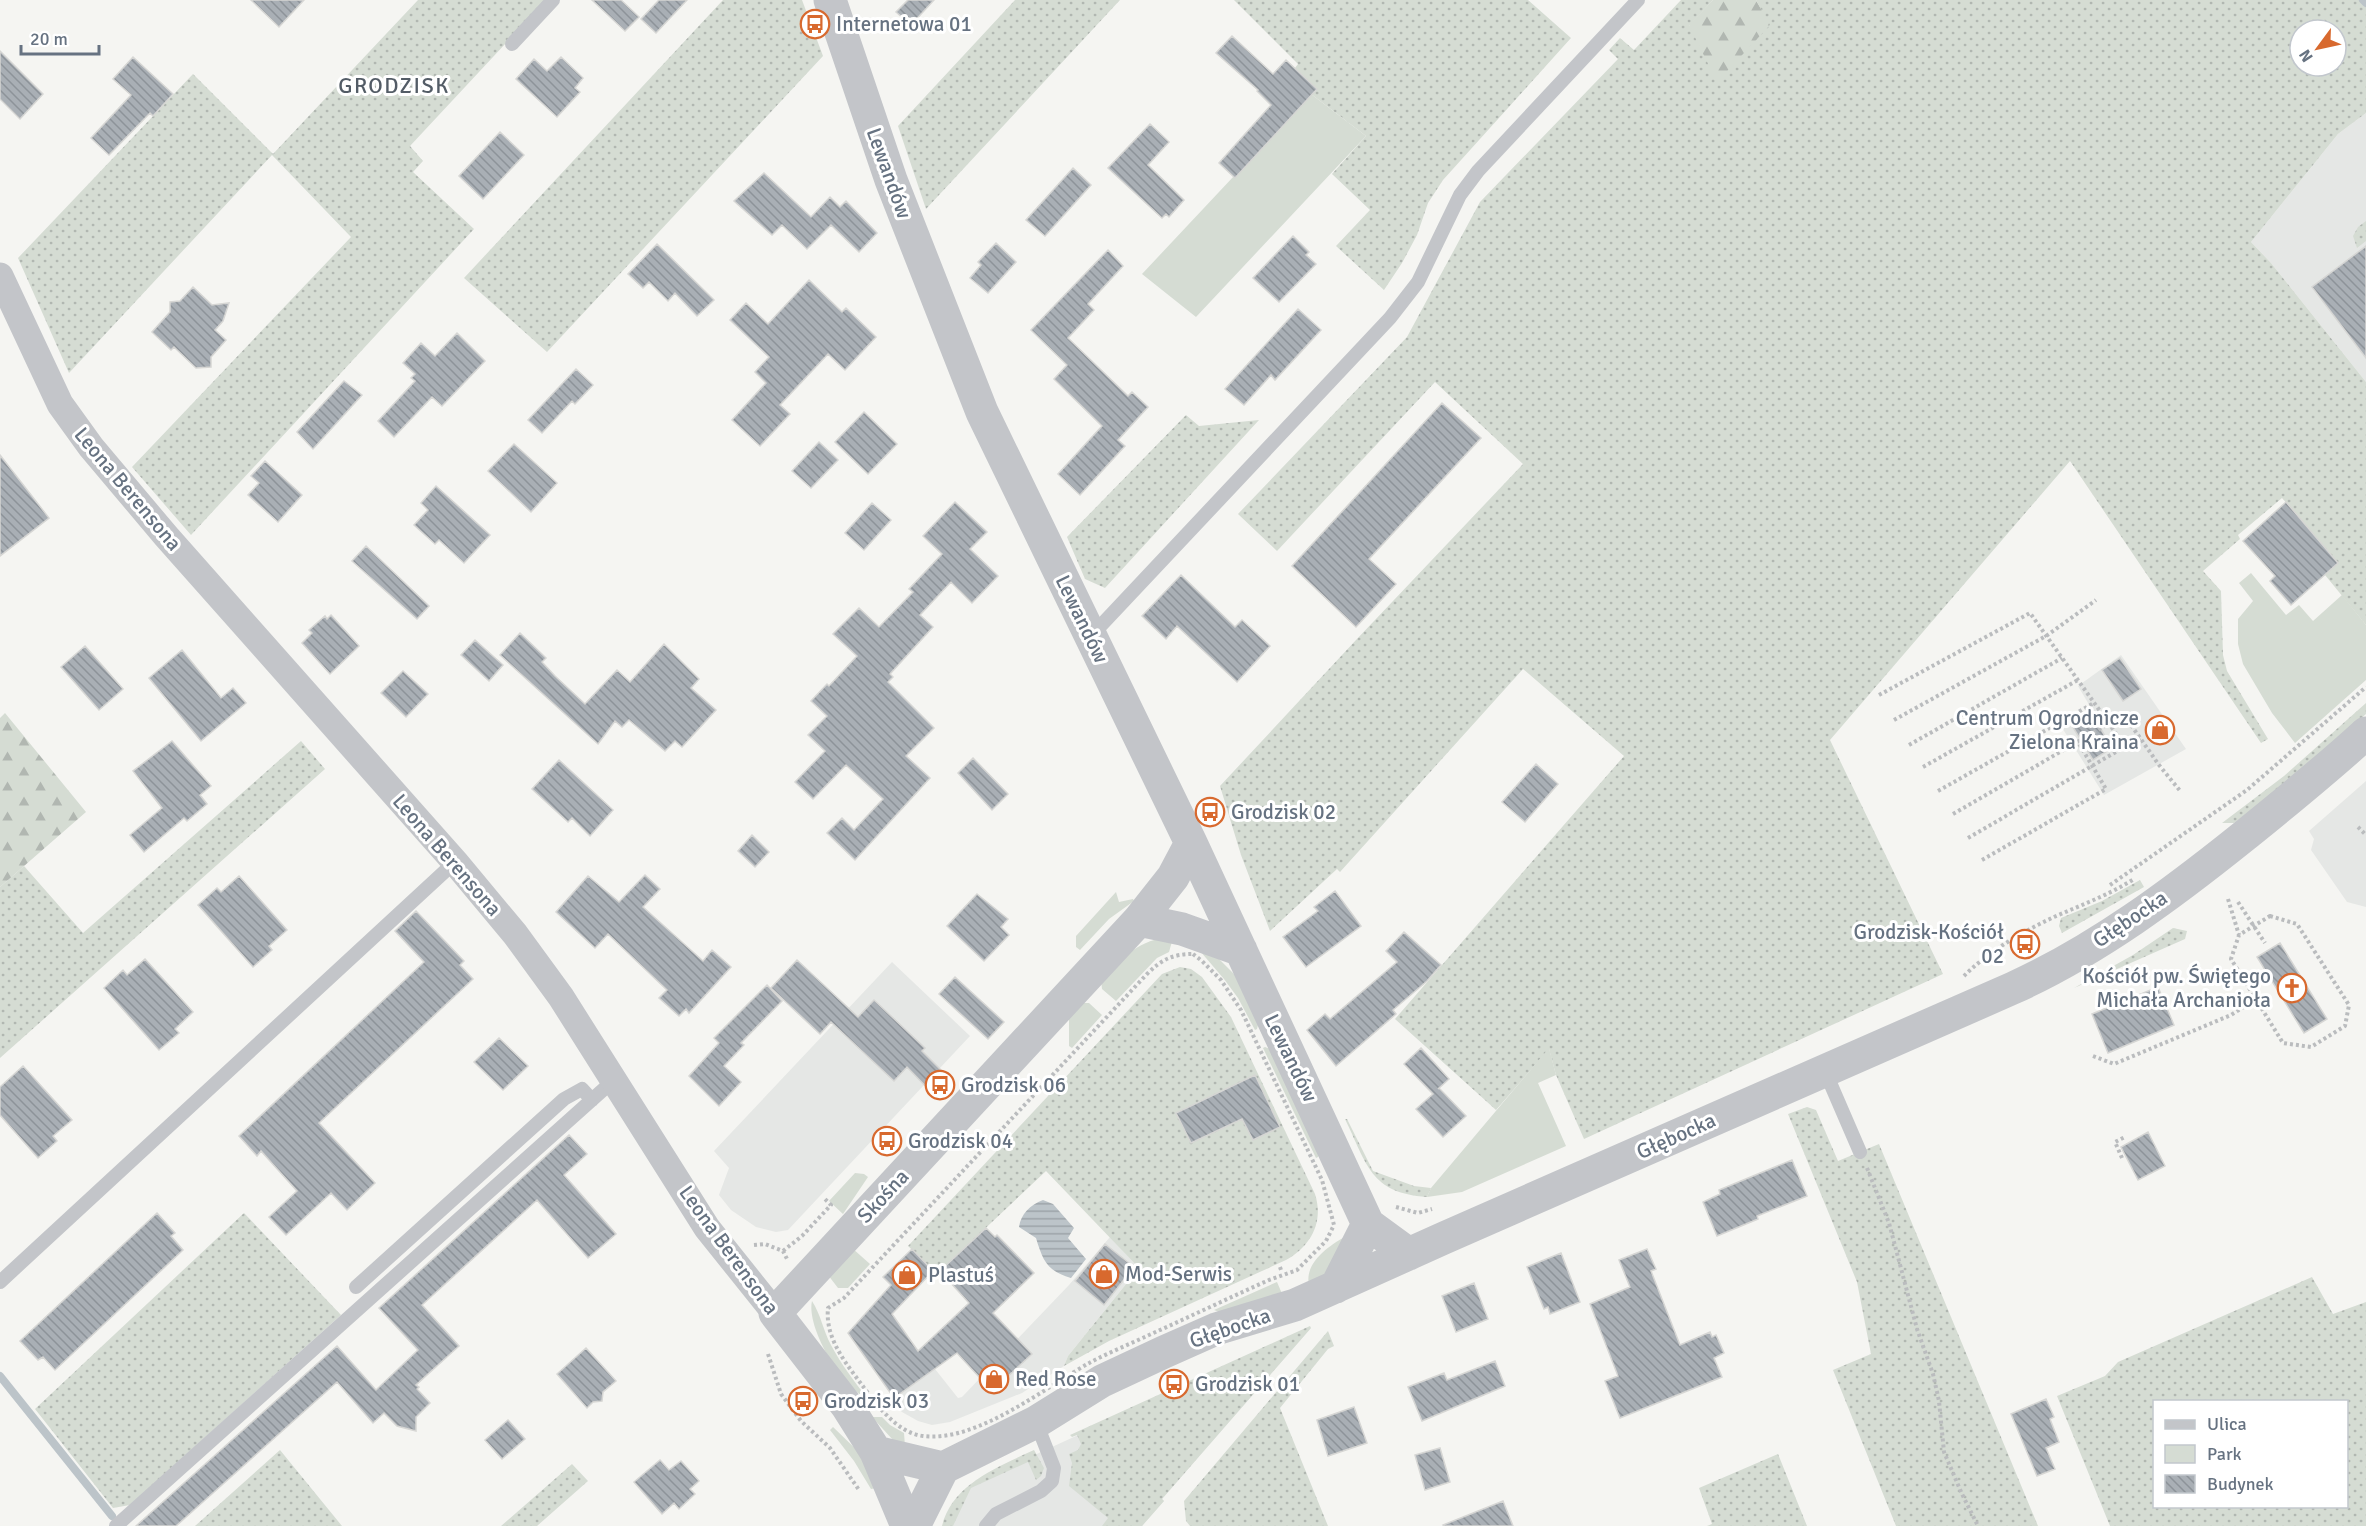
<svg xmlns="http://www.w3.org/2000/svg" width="2366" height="1526" font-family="Signika,sans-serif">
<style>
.built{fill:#e5e7e5}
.grass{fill:url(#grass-dots);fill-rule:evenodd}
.forest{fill:url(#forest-firs)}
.green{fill:#d5dcd3}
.water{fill:url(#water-rules)}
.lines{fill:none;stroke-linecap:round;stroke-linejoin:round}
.stream{stroke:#bcc4c9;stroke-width:8}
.building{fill:url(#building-back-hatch);stroke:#d6d6d4;stroke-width:1.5}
.path{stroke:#babcbe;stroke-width:4;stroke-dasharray:3 3;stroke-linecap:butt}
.service{stroke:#c3c5c9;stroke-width:14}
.minor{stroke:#c3c5c9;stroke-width:27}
.tertiary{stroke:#c3c5c9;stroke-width:33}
.labels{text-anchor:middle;stroke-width:6;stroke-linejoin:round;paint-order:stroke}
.poi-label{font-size:21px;fill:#667281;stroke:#fff;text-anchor:start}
.street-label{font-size:21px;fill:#667281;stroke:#fff}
.neighbourhood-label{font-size:22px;letter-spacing:1.5px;fill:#535c66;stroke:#fff}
</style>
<defs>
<pattern id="grass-dots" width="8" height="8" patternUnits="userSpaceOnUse" patternTransform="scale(1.5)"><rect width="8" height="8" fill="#d5dcd3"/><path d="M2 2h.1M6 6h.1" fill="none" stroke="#b1b7b1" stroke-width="1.8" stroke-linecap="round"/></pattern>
<pattern id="forest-firs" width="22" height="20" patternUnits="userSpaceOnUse" patternTransform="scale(1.5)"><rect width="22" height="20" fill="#d5dcd3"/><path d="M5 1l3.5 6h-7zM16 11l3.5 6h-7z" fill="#b1b7b1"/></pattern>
<pattern id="water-rules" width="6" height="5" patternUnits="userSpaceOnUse" patternTransform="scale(1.5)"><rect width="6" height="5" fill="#bcc4c9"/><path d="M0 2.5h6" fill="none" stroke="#9da4a9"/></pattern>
<pattern id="building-back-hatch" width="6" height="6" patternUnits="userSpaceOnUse" patternTransform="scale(1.5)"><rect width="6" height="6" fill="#a9afb5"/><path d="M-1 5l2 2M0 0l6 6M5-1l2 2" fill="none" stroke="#8d9399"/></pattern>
</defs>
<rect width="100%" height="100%" fill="#f5f5f2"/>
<path class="built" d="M2366,113V382L2271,263L2251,242L2338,134Z
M2121,655L2186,749L2104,795L2061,726L2091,708L2078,686Z
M2366,781V907L2347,902L2311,850L2314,839L2309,831Z
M892,962L970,1036L788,1230L776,1232L756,1227L731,1210L719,1195L729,1168L714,1151Z
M1110,1237L1139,1268L1068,1356L1064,1366L1022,1393L950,1422L932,1425L918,1421L902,1412L888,1398H894L935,1369L958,1398L962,1397L1069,1285Z
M1311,1328L1162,1499L1164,1501L1142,1526H949L969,1485Z"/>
<path class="grass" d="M418,0H546L410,146L423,161L413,172L474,229L191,535L132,467L351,237L272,155L69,373L18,258L193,74L273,154Z
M723,0H802L823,56L547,352L464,278Z
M1015,0H1120L926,209L898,126Z
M1234,0H1528L1571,38L1443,180L1428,203L1417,235L1402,263L1384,290L1336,246L1370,210L1332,174L1366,136L1311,94L1316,89L1295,68L1298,64Z
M1681,0H1713L1689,26H1769L1756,0H2366V113L2338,134L2251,242L2271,263L2366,382V625L2325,575L2337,563L2282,498L2238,535L2240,539L2203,571L2221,591L2223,655L2227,671L2268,739L2261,743L2070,461L1830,740L1943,974L1584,1139L1556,1075L1549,1049L1496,1110L1395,1019L1624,756L1523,669L1340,872L1337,869L1270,931L1241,855L1220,786L1356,640L1523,464L1435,382L1277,551L1238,514L1407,337L1480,202L1618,59L1609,50L1620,38L1634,50ZM2300,30H2336V66H2300Z
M2366,221V241L2357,248L2353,236L2358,227Z
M1186,415L1199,426L1259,420L1105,588L1085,579L1067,537Z
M2366,703V714L2268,799L2234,823H2222L2284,776Z
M301,741L325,769L0,1058V887L24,866L83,933Z
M2140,880L2144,887L2062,933L2059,926L2061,918L2102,901Z
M2173,928L2187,931L2185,939L2074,988L2133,955Z
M1180,967L1191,969L1202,977L1231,1017L1315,1194C1324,1222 1311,1246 1286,1260L1109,1341L1064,1366L1068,1356L1139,1268L1046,1171L940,1271L935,1267L932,1269L908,1246L1162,974Z
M1807,1107L1816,1110L1838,1161L1879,1144L2038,1526H1896L1833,1370L1871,1354L1857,1282L1788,1114Z
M1345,1119H1347L1373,1171L1414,1186L1431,1188L1427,1197C1370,1193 1367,1164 1345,1119Z
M244,1213L341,1315L130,1505L113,1508L35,1409Z
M2312,1277L2333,1314L2366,1302V1526H2110L2057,1396L2105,1376L2118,1362ZM2154,1402H2346V1506H2154Z
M1310,1326L1311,1328L1162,1499L1164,1501L1142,1526H1102L1108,1518L1069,1486L1072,1463L1069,1454L1078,1450L1081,1444L1077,1435L1072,1437L1070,1435Z
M1328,1331L1334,1346L1328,1349L1280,1408L1328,1526H1190L1186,1521L1184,1501Z
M280,1450L342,1526H195Z
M1034,1450L1044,1468L1041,1476L1036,1480L1028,1462L971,1488L953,1526H942C952,1484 998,1467 1034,1450Z
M1778,1454L1807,1526H1707L1712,1524L1699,1488Z
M572,1464L588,1481L537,1526H501Z"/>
<path class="forest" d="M1713,0H1756L1770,25L1717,82L1689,25Z
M5,713L86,812L0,887V718Z"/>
<path class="green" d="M1311,94L1366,136L1196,317L1142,274Z
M2251,573L2286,615L2299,605L2313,621L2342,595L2366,625V680L2295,743L2272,713L2243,664L2238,644V619L2253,601L2239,583Z
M1116,892L1119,902L1133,899L1134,901L1109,919L1080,950L1076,947V936Z
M1166,937L1173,938L1169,952L1157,958L1116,1001L1102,989L1101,980C1123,958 1134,943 1166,937Z
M1200,951L1215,955L1235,975L1259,1021L1257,1029L1255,1030L1238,998L1224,979Z
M1080,1003H1089L1102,1015L1072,1048L1069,1046V1016Z
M1265,1047L1273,1050L1321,1149L1318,1157L1316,1158L1263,1048Z
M1549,1048L1556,1075L1538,1083L1566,1146L1462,1192L1427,1197L1431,1188Z
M855,1173L864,1174L868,1177L843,1214L829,1201Z
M1348,1235L1336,1268L1309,1285C1304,1262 1330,1245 1348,1235Z
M852,1248L870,1264L848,1288H838L828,1275Z
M1277,1282L1283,1296L1222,1313L1214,1310Z
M812,1301C821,1315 823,1330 831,1345C841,1364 854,1381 867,1398C842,1388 806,1327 812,1301Z
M872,1417H882L890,1425L904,1433L905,1446L893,1440Z
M833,1427L864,1457L877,1488L871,1489L854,1461L830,1430Z"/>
<path class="water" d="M1043,1200L1053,1204L1074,1228L1068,1238L1086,1259L1071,1278C1047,1271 1043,1261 1036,1238L1019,1227C1021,1214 1030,1205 1043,1200Z"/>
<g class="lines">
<path class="stream" d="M2363,0L2366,3
M0,1376L112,1516"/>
</g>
<path class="building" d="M251,0H304L279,27Z
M592,0H621L639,17L625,31Z
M659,0H687L656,33L641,19Z
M908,0H934L911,25L896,12Z
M1232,36L1273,74L1286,60L1317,89L1235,178L1219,163L1271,105L1257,91L1258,90L1216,53Z
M0,51L43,94L20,119L0,99Z
M133,57L173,94L153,116L150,113L109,155L91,138L131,95L113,79Z
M561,57L583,78L575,88L580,92L557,117L516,79L534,59L547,71Z
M1150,124L1169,142L1148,165L1184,200L1169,217L1166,214L1162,218L1108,168Z
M500,132L524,155L483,199L459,176Z
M1073,168L1091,185L1045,236L1026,220Z
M764,173L811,217L830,197L840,207L846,201L877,233L859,252L831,225L807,249L782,225L772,235L734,201Z
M1293,236L1309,252L1306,255L1316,264L1279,302L1253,278Z
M996,243L1016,262L988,293L970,278L981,265L978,262Z
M657,244L714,300L697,316L675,293L668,301L649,282L643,288L628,274Z
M2366,246V358L2312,287Z
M1108,250L1123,266L1088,304L1094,310L1068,338L1128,396L1132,392L1148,407L1118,440L1125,446L1080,495L1058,474L1102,426L1054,379L1067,365L1031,330Z
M809,280L842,312L846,308L876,337L845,370L828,354L780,405L790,414L760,446L732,420L766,383L755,372L769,357L730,320L746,303L768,324Z
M193,287L212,305L229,303L223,321L215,330L226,340L211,357V367L196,368L174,347L171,350L152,332L170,312V302L180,301Z
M1298,309L1321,330L1275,380L1271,375L1244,405L1225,389Z
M457,333L485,361L442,406L432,397L394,437L378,421L415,381L411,378L415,374L403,363L421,343L435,356Z
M576,369L593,385L575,404L572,401L542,433L528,420Z
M344,381L362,395L313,449L297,432Z
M1442,403L1481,438L1369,559L1396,584L1356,627L1292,566Z
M864,412L897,444L868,474L835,442Z
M819,442L838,460L811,488L792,471Z
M514,444L557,483L531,512L488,471Z
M0,455L49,518L0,556Z
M265,461L302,495L278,522L248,495L259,483L251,476Z
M436,486L490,535L464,563L439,540L435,544L414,525L428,510L421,503Z
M955,502L987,532L970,549L998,576L972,603L951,582L920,615L933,627L890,674L893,677L888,682L934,728L906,756L930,778L855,860L827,833L842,818L854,830L883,799L846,765L813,799L795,782L825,751L808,735L827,716L811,701L827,684L829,686L857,656L833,634L859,608L879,627L913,592L909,589L942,554L923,536Z
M2286,502L2338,563L2291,605L2270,581L2275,576L2243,541Z
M872,503L891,520L864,550L845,533Z
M366,546L429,606L417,619L352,561Z
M1181,575L1235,627L1242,620L1270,646L1237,682L1177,626L1166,639L1142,616Z
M331,615L359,646L330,674L302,643L312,633L309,630L325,616L327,619Z
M520,633L546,658L542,662L555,676L585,704L617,670L630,682L664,644L699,679L691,688L716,710L682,747L675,741L665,751L629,720L622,727L615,721L598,744L500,655Z
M475,640L503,665L489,681L461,655Z
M85,646L123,689L99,710L61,667Z
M182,650L221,698L233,688L246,703L201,741L149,678Z
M2120,658L2141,689L2123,701L2102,670Z
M403,671L428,694L406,717L381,693Z
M2091,712L2112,748L2093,760L2071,724Z
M172,741L211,786L200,795L207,804L187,821L184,818L144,852L130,835L162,808L133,771Z
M973,758L1008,794L992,810L958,773Z
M559,760L613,810L590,836L572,818L568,822L532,789Z
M1536,764L1558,784L1525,822L1502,802Z
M752,835L769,852L755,867L738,851Z
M645,875L660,889L643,907L703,961L712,950L731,967L689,1013L686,1009L679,1016L659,998L667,990L608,934L595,948L556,912L588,876L619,902Z
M239,876L287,930L269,946L272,950L253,967L198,905L217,888L221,892Z
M1335,891L1361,926L1306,967L1283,937L1318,911L1314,907Z
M977,894L1008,919L1001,927L1009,935L984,961L947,926Z
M416,911L464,961L460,965L473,979L319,1123L375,1183L347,1210L331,1193L286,1235L269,1217L297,1191L261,1151L257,1156L239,1136L424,962L395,931Z
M1404,932L1441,965L1427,981L1393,1010L1396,1014L1336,1066L1307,1030L1325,1014L1330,1019L1397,962L1386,951Z
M2280,943L2327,1019L2304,1033L2257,957Z
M145,959L193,1012L175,1029L179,1033L159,1050L104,988L123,970L127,975Z
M797,960L858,1017L874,1000L925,1048L922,1051L951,1080L935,1096L907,1067L894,1081L831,1022L820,1034L771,988Z
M955,977L1004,1022L988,1039L939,994Z
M767,985L782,1001L741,1043L744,1045L724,1066L741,1082L719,1106L689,1076L719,1043L714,1038Z
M2158,987L2174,1025L2108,1053L2092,1014Z
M499,1038L528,1066L503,1090L474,1062Z
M1421,1048L1449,1079L1438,1089L1439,1088L1466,1116L1443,1137L1416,1109L1433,1094L1404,1064Z
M23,1066L72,1120L53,1136L57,1141L38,1158L0,1115V1087Z
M1255,1075L1280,1127L1253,1140L1242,1119L1191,1143L1176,1113Z
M2148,1132L2165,1166L2138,1180L2121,1147Z
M569,1135L587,1154L564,1175L616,1234L588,1258L537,1200L422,1305L459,1346L416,1385L419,1387L417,1389L430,1403L416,1417V1431L397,1426L384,1413L373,1423L337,1382L176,1526H136L337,1346L376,1390L418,1350L379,1308Z
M1792,1160L1807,1196L1757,1216L1758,1219L1717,1236L1703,1202L1720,1194L1719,1190Z
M157,1213L175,1233L171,1236L183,1250L55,1370L43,1357L38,1360L20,1341Z
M986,1228L995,1237L997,1235L1034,1273L993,1313L1032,1354L992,1391L957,1353L894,1398L848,1333L891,1285L883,1277L912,1249L933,1271L892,1314L918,1351L969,1303L940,1271Z
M1105,1244L1134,1267L1104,1305L1075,1281Z
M1647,1249L1656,1269L1651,1271L1680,1345L1710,1332L1712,1337L1716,1335L1724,1353L1714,1358L1722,1377L1620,1418L1605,1381L1618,1376L1590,1304L1630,1287L1619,1260Z
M1561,1253L1580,1302L1550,1314L1548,1307L1544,1309L1527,1267Z
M1474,1283L1488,1319L1456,1332L1442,1296Z
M586,1348L616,1381L603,1392L602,1401L593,1402L587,1408L557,1374Z
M1495,1361L1505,1386L1422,1421L1408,1387L1444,1373L1447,1380Z
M2046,1399L2054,1417L2050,1419L2059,1442L2046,1448L2055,1469L2037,1476L2011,1414Z
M1354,1407L1367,1443L1328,1456L1317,1420Z
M508,1420L525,1439L502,1459L485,1440Z
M1440,1448L1450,1482L1425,1490L1415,1455Z
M660,1460L669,1470L681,1461L699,1481L690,1489L695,1494L679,1509L674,1503L662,1514L634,1482Z
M1503,1501L1513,1526H1444L1443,1525Z"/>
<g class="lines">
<path class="path" d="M1879,695L2030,613L2125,746
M1894,720L2046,636L2096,600
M1909,745L2062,658
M1923,767L2078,680
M1938,791L2094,703
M1953,814L2124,715L2159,765L2181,792
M2358,827L2366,835
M1968,838L2140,738
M1982,860L2106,789L2078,742
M2110,885L2247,790L2366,687
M2228,899L2239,935
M2238,902L2265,943
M2270,916L2297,924L2349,1005L2345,1026L2311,1047L2283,1043L2231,959L2239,935Z
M1193,954L1202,961L1221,980L1241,1010L1322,1180L1334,1225L1326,1241L1297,1270L1269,1280C1229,1298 1189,1317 1149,1335C1130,1344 1110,1352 1091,1362C1047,1386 977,1443 923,1436C897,1433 877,1405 862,1385C845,1362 825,1338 828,1308L844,1298L1147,974C1161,960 1172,954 1193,954Z
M1964,976C1989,951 2022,932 2054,917C2081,905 2109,895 2134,879
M2093,1056L2114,1064L2231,1015L2256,999
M2122,1158L2115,1142L2125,1137
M1867,1168L1889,1223L1917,1329L1933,1374L1939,1401L1944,1452L1962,1494L1978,1526
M1396,1207L1418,1213L1432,1209
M754,1245L765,1244L783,1251L787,1259
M783,1251L802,1236L831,1205L825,1199
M1280,1267L1281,1270
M768,1354L781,1394L801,1421L830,1448L859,1490"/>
<path class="service" d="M512,44L553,0
M1091,636L1390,318L1418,282L1460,195L1478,171L1638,0
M1825,1071L1860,1152
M0,1282L455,862
M356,1287L564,1099L582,1089L592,1100
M116,1526L614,1080
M986,1526L996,1514L1041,1491L1052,1481L1054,1468L1036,1422"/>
<path class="minor" d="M0,276L60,404L91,447L166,536L455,862L515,934L561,997L707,1228L775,1313"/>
<path class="tertiary" d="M830,0L891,180L982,412L1191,843L1368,1224L1409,1254
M1139,920L1182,929L1241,950
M1336,1287L1368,1224
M876,1452L943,1468
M943,1468L1036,1422L1102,1381L1164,1352L1216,1329L1295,1305L1444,1238L2013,988C2097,950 2173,893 2244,836C2286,802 2327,769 2366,733
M907,1526L876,1452L847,1406L775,1313L1139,920L1173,877L1191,843
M914,1526L943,1468"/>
</g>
<defs>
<g id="bus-ring" transform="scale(1.5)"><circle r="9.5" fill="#fff" stroke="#d8692e" stroke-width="1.5"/><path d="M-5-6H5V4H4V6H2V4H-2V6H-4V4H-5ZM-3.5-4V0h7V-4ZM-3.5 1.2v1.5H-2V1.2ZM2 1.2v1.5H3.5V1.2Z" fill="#d8692e"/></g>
<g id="shop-ring" transform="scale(1.5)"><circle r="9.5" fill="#fff" stroke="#d8692e" stroke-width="1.5"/><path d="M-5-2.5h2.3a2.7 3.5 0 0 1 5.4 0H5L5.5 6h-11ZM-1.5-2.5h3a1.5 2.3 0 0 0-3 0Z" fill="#d8692e"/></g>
<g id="church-ring" transform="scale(1.5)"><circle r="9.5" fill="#fff" stroke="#d8692e" stroke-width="1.5"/><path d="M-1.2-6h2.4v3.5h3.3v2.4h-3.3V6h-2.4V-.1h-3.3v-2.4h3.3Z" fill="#d8692e"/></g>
</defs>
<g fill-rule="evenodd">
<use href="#bus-ring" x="815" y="24"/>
<use href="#shop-ring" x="2160" y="730"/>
<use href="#bus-ring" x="1210" y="812"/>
<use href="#bus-ring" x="2025" y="944"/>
<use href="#church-ring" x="2292" y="988"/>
<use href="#bus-ring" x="940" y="1085"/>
<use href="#bus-ring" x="887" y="1141"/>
<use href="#shop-ring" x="1104" y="1274"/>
<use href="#shop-ring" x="907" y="1275"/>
<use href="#shop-ring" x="994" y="1379"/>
<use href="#bus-ring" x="1174" y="1384"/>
<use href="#bus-ring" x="803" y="1401"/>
</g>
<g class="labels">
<g class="poi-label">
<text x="836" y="31">Internetowa 01</text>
<text x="2139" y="725" text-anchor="end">Centrum Ogrodnicze<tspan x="2139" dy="24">Zielona Kraina</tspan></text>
<text x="1231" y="819">Grodzisk 02</text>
<text x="2004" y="939" text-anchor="end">Grodzisk-Kościół<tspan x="2004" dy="24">02</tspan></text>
<text x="2271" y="983" text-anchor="end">Kościół pw. Świętego<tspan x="2271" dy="24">Michała Archanioła</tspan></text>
<text x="961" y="1092">Grodzisk 06</text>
<text x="908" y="1148">Grodzisk 04</text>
<text x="1125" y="1281">Mod-Serwis</text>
<text x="928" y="1282">Plastuś</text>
<text x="1015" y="1386">Red Rose</text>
<text x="1195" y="1391">Grodzisk 01</text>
<text x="824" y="1408">Grodzisk 03</text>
</g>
<g class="street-label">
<text transform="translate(889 173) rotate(70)" y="7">Lewandów</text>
<text transform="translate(128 489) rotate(50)" y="7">Leona Berensona</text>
<text transform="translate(1082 619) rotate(64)" y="7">Lewandów</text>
<text transform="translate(447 855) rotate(49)" y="7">Leona Berensona</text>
<text transform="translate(2130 919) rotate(-34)" y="7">Głębocka</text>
<text transform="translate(1291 1058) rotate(64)" y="7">Lewandów</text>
<text transform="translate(1676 1136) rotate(-24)" y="7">Głębocka</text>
<text transform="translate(883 1196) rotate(-47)" y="7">Skośna</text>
<text transform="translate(729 1250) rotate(54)" y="7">Leona Berensona</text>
<text transform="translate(1230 1328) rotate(-19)" y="7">Głębocka</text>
</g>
<g class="neighbourhood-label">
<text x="394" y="93">GRODZISK</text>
</g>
</g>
<rect x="2153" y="1400" width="195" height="108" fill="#ffffff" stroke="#c2c7cd" stroke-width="1.5"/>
<rect x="2165" y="1420" width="30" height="9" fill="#c3c5c9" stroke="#c2c7cd" stroke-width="1.5"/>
<text x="2207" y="1430" font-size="18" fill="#667281">Ulica</text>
<rect x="2165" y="1445" width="30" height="18" fill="#d5dcd3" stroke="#c2c7cd" stroke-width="1.5"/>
<text x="2207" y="1460" font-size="18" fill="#667281">Park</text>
<rect x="2165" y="1475" width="30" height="18" fill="url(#building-back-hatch)" stroke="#c2c7cd" stroke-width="1.5"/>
<text x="2207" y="1490" font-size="18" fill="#667281">Budynek</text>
<g transform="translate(2318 48) rotate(237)"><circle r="28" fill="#ffffff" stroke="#c2c7cd" stroke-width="1.5"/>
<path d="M0-4.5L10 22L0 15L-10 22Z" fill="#d8692e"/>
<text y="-9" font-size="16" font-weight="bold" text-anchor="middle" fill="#667281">N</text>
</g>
<path d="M21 45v9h78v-9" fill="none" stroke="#667281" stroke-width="3"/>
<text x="30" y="45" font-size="18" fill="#667281" stroke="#ffffff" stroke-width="4.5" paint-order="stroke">20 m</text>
</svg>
